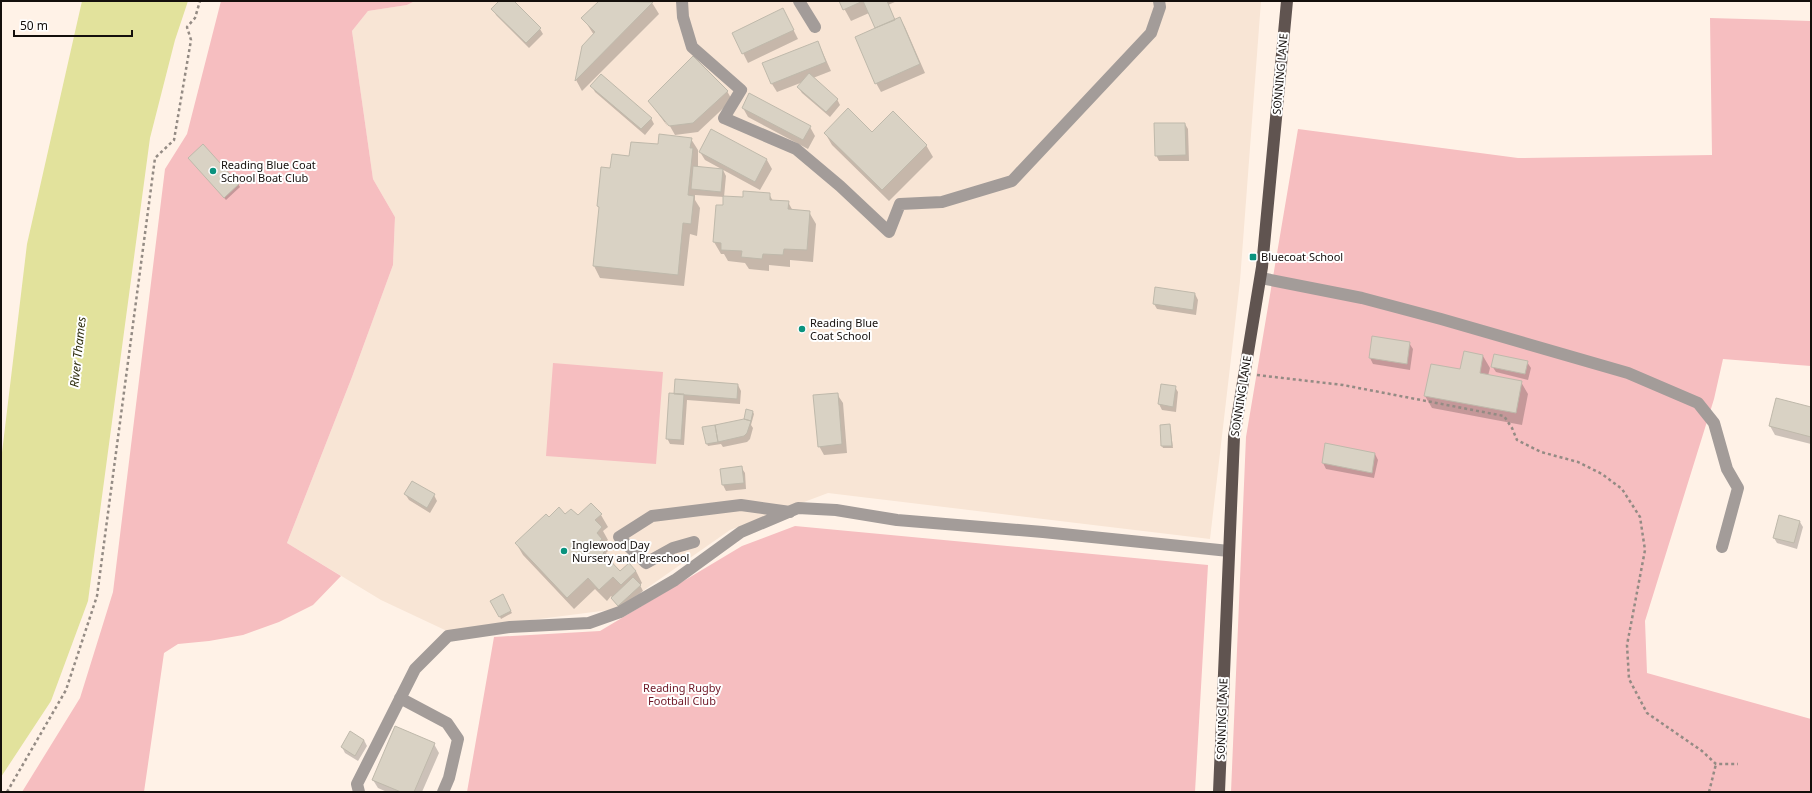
<svg xmlns="http://www.w3.org/2000/svg" width="1812" height="793" font-family="'Noto Sans',sans-serif">
<style>
.built{fill:#f8e5d5}
.green{fill:#f6bec0}
.water{fill:#e2e29c}
.shadow{fill:#0003}
.building{fill:#d9d2c4;stroke:#bfb9ab}
.lines{fill:none;stroke-linecap:round;stroke-linejoin:round}
.path{stroke:#948b84;stroke-width:2.5;stroke-dasharray:3 3;stroke-linecap:butt}
.minor{stroke:#a39c99;stroke-width:12}
.major{stroke:#605450;stroke-width:12}
.poi-dot{fill:#0a937e;stroke:#fff;stroke-width:1.5}
.labels{text-anchor:middle;stroke-width:4;stroke-linejoin:round;paint-order:stroke}
.street-label{font-size:11px;fill:#140f0c;stroke:#fff}
.poi-label{font-size:11px;fill:#140f0c;stroke:#fff;text-anchor:start}
.park-label{font-size:11px;fill:#6d1625;stroke:#fff}
.water-label{font-size:12px;font-style:italic;fill:#2e2d0e;stroke:#fff}
</style>
<rect width="100%" height="100%" fill="#fff2e7"/>
<path class="built" d="M415,1H1261L1240,281L1210,539L828,493L730,530L617,609L447,631L381,600L287,543L352,377L393,265L395,217L373,179L352,31L368,11L407,5Z"/>
<path class="green" d="M221,1H415L407,5L368,11L352,31L373,179L395,217L393,265L352,377L287,543L341,576L313,605L279,622L243,635L209,641L178,644L164,653L144,792H22L80,698L113,592L165,169L187,134Z
M1710,18L1811,21V366L1723,359L1714,399L1645,621L1647,673L1811,719V792H1231L1246,437L1298,129L1518,158L1712,155Z
M553,363L663,372L656,464L546,456Z
M795,526L1208,565L1195,792H467L494,637L600,631L742,546Z"/>
<path class="water" d="M82,1H188L175,40L150,138L88,601L51,701L1,777V461L27,244Z"/>
<path class="shadow" d="M501,1H513L540,29L543,34L529,48L496,15L493,9Z
M600,1H651L659,14L582,91L576,80L583,46L594,35L583,18Z
M840,1H897L888,5L895,21L900,18L905,27L925,73L881,92L876,83V29L869,13L851,21Z
M788,19L798,39L748,63L733,33Z
M818,42L831,71L813,78L837,99L840,105L830,117L802,93L798,87L803,82L777,92L772,84Z
M592,86L651,118L654,124L645,135L595,92Z
M727,91L732,100L698,132L675,135L667,121L665,122L668,127L649,101Z
M743,108L810,127L815,136L808,149L748,117Z
M1185,124L1188,129L1189,161H1159L1156,155Z
M711,131L767,160L772,169L760,190L705,160L700,152Z
M825,133H872L926,145L933,157L889,201L832,145Z
M691,139L698,150V168L723,170L726,176L724,197L744,198L769,194L773,201L788,202L793,211L809,212L816,224L813,262L790,260V267L769,265V271L749,269L745,263L728,261L724,254H721L714,242L717,206H723L724,197L695,195V200L700,208L697,236L690,234L684,286L600,278L594,266L600,209L598,206L611,169L630,157L659,145Z
M189,158L238,184L240,187L226,200Z
M1195,294L1198,300L1196,315L1157,309L1154,304Z
M1373,337L1409,343L1413,349L1410,370L1373,364L1370,358Z
M1464,352L1483,356L1490,368L1488,376L1521,382L1528,394L1522,425L1432,408L1425,396L1461,371Z
M1527,362L1531,368L1528,380L1496,372L1492,366Z
M738,385L741,391L740,404L687,400L684,445L670,444L667,438L670,394Z
M1162,385L1175,387L1178,392L1176,412L1162,410L1159,404Z
M837,394L843,403L847,453L824,455L819,446Z
M1811,408V444L1775,435L1770,426Z
M753,412L754,414L751,425L753,428L750,439L747,442L723,447L721,444L708,446L707,444L745,420Z
M1170,425L1173,448H1163L1162,446Z
M1326,445L1375,454L1378,460L1374,478L1326,469L1323,463Z
M741,467L745,473L746,489L726,491L723,485L721,469Z
M405,494L434,495L437,501L430,513L409,500Z
M601,515L608,527L603,531L608,540L604,544L608,551L606,553L612,562L620,572L636,571L642,583L640,585L643,591L622,611L611,596L607,601L595,589L574,609L523,555L516,543L549,518L565,516L578,517Z
M1800,522L1803,527L1797,549L1777,543L1774,538Z
M502,595L512,613L501,619L492,601Z
M364,740L367,746L358,761L345,753L342,747Z
M434,744L439,753L422,792H387L378,788L373,780Z"/>
<path class="building" d="M499,1H514L541,28L526,43L491,9Z
M599,1L653,2L575,81L582,46L595,32L581,18Z
M839,1H863L843,10Z
M863,1H887L895,20L875,28Z
M783,8L794,30L742,54L732,33Z
M900,17L920,64L875,84L855,37Z
M818,41L826,62L771,84L762,63Z
M693,56L728,91L693,123L669,126L648,101Z
M809,73L838,99L826,112L797,87Z
M601,74L652,118L641,129L590,86Z
M749,93L811,126L803,140L742,108Z
M848,108L872,132L893,111L927,145L882,190L824,133Z
M1154,123H1185L1186,155L1155,156Z
M711,129L767,159L755,182L699,152Z
M659,134L692,138L690,148H693L688,195L694,196L691,224L683,223L678,275L593,266L599,207L597,206L601,167L610,168L612,154L629,156L631,142L658,144Z
M203,144L239,184L224,198L188,158Z
M693,166L723,169L721,192L691,189Z
M743,191L770,193V200L789,201L788,209L810,211L807,250L784,249L783,255L763,254L762,259L741,257L742,251L721,250V243L713,242L716,205H723V196L743,197Z
M1155,287L1195,293L1193,310L1153,304Z
M1372,336L1410,342L1407,364L1369,358Z
M1464,351L1483,355L1480,373L1522,381L1516,413L1424,396L1431,364L1460,369Z
M1494,354L1528,361L1525,374L1491,367Z
M675,379L738,384L737,399L674,394Z
M1161,384L1176,386L1173,407L1158,404Z
M669,393L684,394L681,440L666,439Z
M838,393L842,444L818,447L813,395Z
M1776,398L1811,407V437L1769,426Z
M746,409L753,411L751,421L744,419Z
M744,419L751,421L747,433L744,436L718,442L715,425Z
M1170,424L1172,446H1161L1160,425Z
M715,425L718,442L706,444L702,427Z
M1325,443L1375,453L1372,473L1322,463Z
M742,466L744,483L722,485L720,469Z
M412,481L435,494L427,508L404,494Z
M591,503L602,514L595,520L602,527L597,533L602,539L599,542L606,550L603,553L620,571L629,563L636,571L621,585L613,577L599,590L588,578L567,598L515,543L546,514L549,517L559,507L565,514L571,509L578,515Z
M1779,515L1800,521L1794,543L1773,538Z
M633,577L641,585L618,606L611,598Z
M503,594L511,611L499,617L490,601Z
M395,726L435,743L414,792H401L372,780Z
M350,731L364,740L355,756L341,747Z"/>
<g class="lines">
<path class="path" d="M1257,375L1343,385L1504,416L1512,428L1517,440L1541,452L1578,462L1602,474L1622,489L1640,517L1645,550L1627,645L1629,679L1647,713L1702,751L1716,764H1738
M7,792L66,690L97,596L155,158L174,140L191,40L187,27L195,18L200,1
M1709,792L1716,764"/>
<path class="minor" d="M682,1L683,17L692,47L741,90L724,118L796,149L840,186L889,232L900,204L942,202L1012,181L1151,33L1160,7L1159,1
M799,1L815,27
M1261,278L1362,298L1441,319L1628,373L1698,403L1714,423L1727,469L1738,488L1722,547
M694,542L673,548L646,563L619,537L652,516L741,505L790,512
M400,698L447,723L458,739L449,778L443,792
M359,792L357,784L415,669L448,636L510,627L589,623L620,612L675,580L741,532L798,508L836,510L897,520L1043,532L1229,551"/>
<path class="major" d="M1219,792L1234,437L1262,267L1287,1"/>
</g>
<g class="poi-dot">
<circle cx="213" cy="171" r="4"/>
<rect x="1249" y="253" width="8" height="8" rx="2"/>
<circle cx="802" cy="329" r="4"/>
<circle cx="564" cy="551" r="4"/>
</g>
<g class="labels">
<g class="street-label">
<text transform="translate(1280 74) rotate(-85)" y="4">SONNING LANE</text>
<text transform="translate(1241 396) rotate(-81)" y="4">SONNING LANE</text>
<text transform="translate(1222 719) rotate(-88)" y="4">SONNING LANE</text>
</g>
<g class="poi-label">
<text x="221" y="169">Reading Blue Coat<tspan x="221" dy="13">School Boat Club</tspan></text>
<text x="1261" y="261">Bluecoat School</text>
<text x="810" y="327">Reading Blue<tspan x="810" dy="13">Coat School</tspan></text>
<text x="572" y="549">Inglewood Day<tspan x="572" dy="13">Nursery and Preschool</tspan></text>
</g>
<g class="park-label">
<text x="682" y="692">Reading Rugby<tspan x="682" dy="13">Football Club</tspan></text>
</g>
<g class="water-label">
<text transform="translate(78 352) rotate(-84)" y="4">River Thames</text>
</g>
</g>
<rect width="1812" height="793" fill="none" stroke="#140f0c" stroke-width="4"/>
<path d="M14 30v6h118v-6" fill="none" stroke="#140f0c" stroke-width="2"/>
<text x="20" y="30" font-size="12" fill="#140f0c" stroke="#ffffff" stroke-width="3" paint-order="stroke">50 m</text>
</svg>
